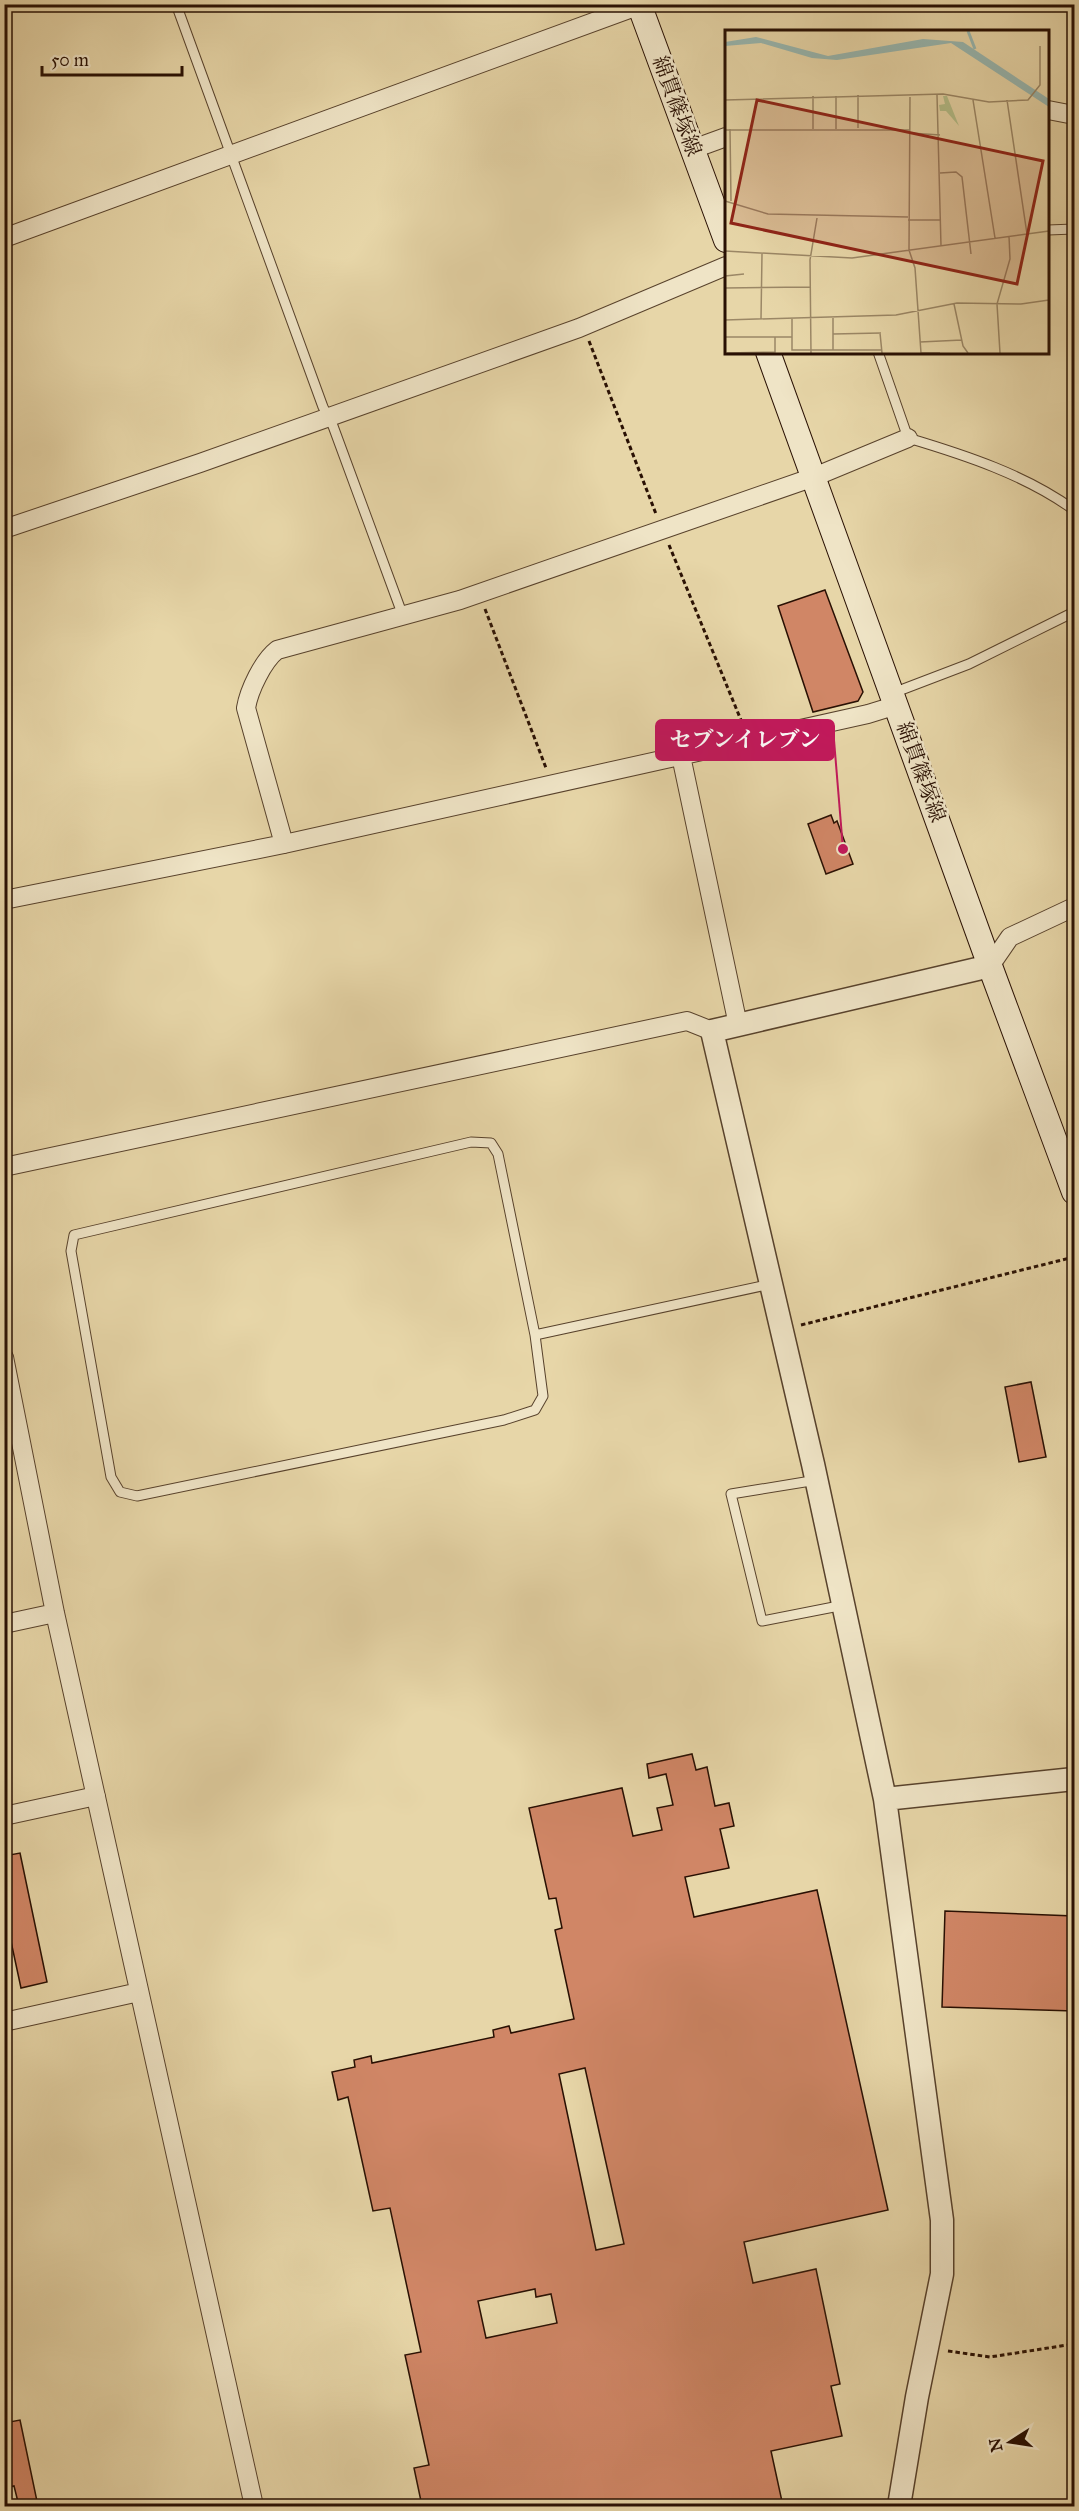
<svg xmlns="http://www.w3.org/2000/svg" width="1079" height="2511" font-family="'IM FELL Great Primer','Noto Serif JP',serif">
<style>
.building{fill:#d08666;stroke:#291003;stroke-width:1.5;fill-rule:evenodd}
.lines{fill:none;stroke-linecap:round;stroke-linejoin:round}
.service-casing{stroke:#58422c;stroke-width:11}
.minor-casing{stroke:#58422c;stroke-width:20}
.tertiary-casing{stroke:#58422c;stroke-width:25}
.secondary-casing{stroke:#291003;stroke-width:26}
.path{stroke:#291003;stroke-width:3;stroke-dasharray:4.5 3;stroke-linecap:butt}
.service{stroke:#efe4c6;stroke-width:9}
.minor{stroke:#efe4c6;stroke-width:18}
.tertiary{stroke:#efe4c6;stroke-width:22}
.secondary{stroke:#efe4c6;stroke-width:24}
.labels{text-anchor:middle;stroke-width:5;stroke-linejoin:round;paint-order:stroke}
.street-label{font-size:21px;fill:#291003;stroke:#efe4c6}
.inset-river{fill:none;stroke:#98b7b0;stroke-width:3}
.inset-road{fill:none;stroke:#9b8766;stroke-width:1.5}
.view{fill:#8f2418;fill-opacity:0.15;stroke:#8f2418;stroke-width:3}
.inset-edge{fill:none;stroke:#291003;stroke-width:3}
.leader{fill:none;stroke:#c2185b;stroke-width:2}
.callout-dot{fill:#c2185b;stroke:#efe4c6;stroke-width:2}
.callout{fill:#c2185b;stroke:#c2185b;stroke-width:2}
.callout-label{font-size:22px;text-anchor:middle;font-weight:bold;fill:#fff}
</style>
<rect width="100%" height="100%" fill="#e7d6a8"/>
<filter id="stains"><feTurbulence type="fractalNoise" baseFrequency=".00333" numOctaves="4"/><feColorMatrix values="0 0 0 0 .2 0 0 0 0 .09 0 0 0 0 .02 0 0 0 .5 -.17"/></filter>
<radialGradient id="worn" r=".72"><stop offset=".6" stop-color="#630" stop-opacity="0"/><stop offset="1" stop-color="#630" stop-opacity=".3"/></radialGradient>
<path class="building" d="M825,590L863,692L858,701L813,712L778,606Z
M831,815L834,823L837,821L853,864L826,874L808,824Z
M1031,1382L1046,1457L1019,1462L1005,1387Z
M692,1754L696,1770L707,1767L715,1806L729,1803L734,1826L720,1829L729,1868L685,1877L694,1917L817,1890L888,2210L744,2242L753,2283L816,2269L840,2384L831,2386L842,2436L771,2451L783,2506H422L414,2468L429,2465L405,2355L421,2352L390,2208L373,2211L348,2097L338,2100L332,2072L355,2067L354,2060L371,2056L372,2063L494,2037L493,2030L509,2026L511,2033L574,2019L555,1930L562,1928L556,1898L549,1899L529,1808L622,1788L633,1836L662,1830L657,1808L673,1805L666,1774L649,1778L647,1764ZM585,2068L624,2244L596,2250L559,2074ZM535,2289L536,2297L551,2294L557,2323L486,2338L478,2301Z
M20,1853L47,1982L21,1988L4,1909V1856Z
M945,1911L1074,1916V2011L942,2007Z
M20,2420L38,2506H19L14,2486L4,2488V2423Z"/>
<g class="lines">
<g class="service-casing">
<path id="service" d="M176,4L323,407L333,426L403,616
M1048,230L1074,229
M878,352L908,438C965,455 1026,475 1074,510
M893,693L969,664L1074,612
M471,1142L491,1143L498,1154L535,1335L543,1396L535,1410L504,1420L137,1496L120,1492L111,1477L71,1251L74,1235Z
M535,1335L771,1284
M817,1480L731,1494L762,1621L844,1605"/>
</g>
<g class="minor-casing">
<path id="minor" d="M1048,110L1074,115
M693,149L726,137
M4,238L640,5
M4,529L200,463L579,328L726,266
M681,756L738,1025
M284,844L246,708C249,690 263,661 277,650L460,600L814,477L908,438
M4,900L284,844L868,714L897,705
M990,966L1010,937L1074,907
M4,1167L687,1021L712,1031
M4,1357L55,1613L254,2506
M4,1624L55,1613
M4,1816L96,1796
M4,2022L139,1992"/>
</g>
<g class="tertiary-casing">
<path id="tertiary" d="M885,1799L1074,1779
M899,2506L917,2397L942,2274V2220L885,1799L813,1464L712,1031L990,966"/>
</g>
<g class="secondary-casing">
<path id="secondary" d="M639,4L726,240
M768,352L990,966L1074,1192"/>
</g>
<path class="path" d="M589,341L656,514
M669,545L743,725
M485,609L546,768
M801,1325L1074,1257
M948,2351L990,2357L1074,2344"/>
<use href="#service" class="service"/>
<use href="#minor" class="minor"/>
<use href="#tertiary" class="tertiary"/>
<use href="#secondary" class="secondary"/>
</g>
<g class="labels">
<g class="street-label">
<text transform="translate(677 106) rotate(70)" y="7">綿貫篠塚線</text>
<text transform="translate(921 772) rotate(70)" y="7">綿貫篠塚線</text>
</g>
</g>
<g transform="translate(725 30)">
<rect width="324" height="324" fill="#e7d6a8"/>
<path d="M218,66H222L234,96L221,81H215L214,75L220,74Z" fill="#b4be89"/>
<path d="M31,7L103,26L198,9L238,12L324,69V77L226,13L112,30L87,28L36,13L0,16V12Z" fill="#98b7b0"/>
<path class="inset-river" d="M243,1L250,19"/>
<path class="inset-road" d="M133,65V98M212,65L216,216M88,66V99M111,66V99M185,67L184,220L190,238L196,323M0,70L218,64L264,72L303,70L315,55V16M248,70L270,208M282,70L302,204M5,99L6,171M0,100H185M185,103L215,105M215,143L231,142L237,147L246,224M0,171L43,184L183,187M183,190H215M0,221L127,228L324,201M0,246L19,244M0,258L85,257M229,274L238,316L243,323M108,287V320M67,288V320H157M36,289L37,224M0,290L171,285L232,273L296,274L324,270M155,303L157,323M108,304L156,303M0,307H67M195,312L237,310M2,323L50,322V307M86,323L85,230L92,188M196,323H215M275,323L272,274L285,229L284,206"/>
<path class="view" d="M32,70L318,131L292,254L6,193Z"/>
<rect width="324" height="324" class="inset-edge"/>
</g>
<path class="leader" d="M843 849L834 740"/>
<circle class="callout-dot" cx="843" cy="849" r="6"/>
<rect class="callout" x="656" y="720" width="178" height="40" rx="6"/>
<g class="callout-label">
<text x="745" y="747">セブンイレブン</text>
</g>
<rect width="1079" height="2511" fill="none" stroke="#e7d6a8" stroke-width="24"/>
<rect x="6" y="6" width="1067" height="2499" fill="none" stroke="#291003" stroke-width="3"/>
<rect x="12" y="12" width="1055" height="2487" fill="none" stroke="#291003" stroke-width="1.5"/>
<g transform="translate(1010 2442) rotate(258)" stroke="#efe4c6" stroke-width="4.5" paint-order="stroke">
<path d="M0-4.5L10 22L0 15L-10 22Z" fill="#291003"/>
<text y="-9" font-size="16" font-weight="bold" text-anchor="middle" fill="#291003">N</text>
</g>
<path d="M42 66v9h140v-9" fill="none" stroke="#291003" stroke-width="3"/>
<text x="51" y="66" font-size="18" fill="#291003" stroke="#efe4c6" stroke-width="4.5" paint-order="stroke">50 m</text>
<rect width="100%" height="100%" filter="url(#stains)"/>
<rect width="100%" height="100%" fill="url(#worn)"/>
</svg>
